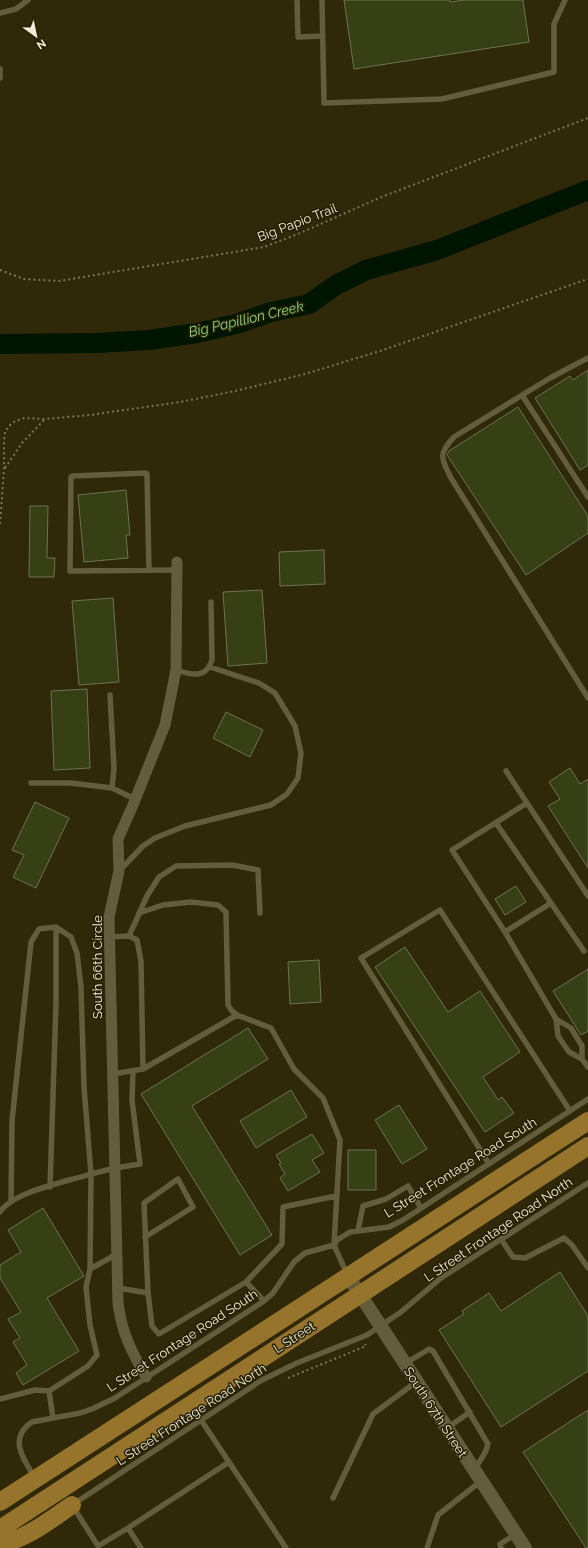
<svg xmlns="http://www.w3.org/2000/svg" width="588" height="1548" font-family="Raleway,sans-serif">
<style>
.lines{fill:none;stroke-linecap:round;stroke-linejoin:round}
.river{stroke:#001500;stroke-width:20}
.building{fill:#374014;stroke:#6c7455}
.path{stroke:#79745a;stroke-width:2;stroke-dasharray:2 3;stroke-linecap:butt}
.service{stroke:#635d3e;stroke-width:5.5}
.minor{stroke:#635d3e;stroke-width:11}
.tertiary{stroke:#635d3e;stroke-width:14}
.primary{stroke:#97742b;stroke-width:18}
.labels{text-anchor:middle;stroke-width:3;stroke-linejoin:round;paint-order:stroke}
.street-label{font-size:13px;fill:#efecda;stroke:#251f02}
.water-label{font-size:14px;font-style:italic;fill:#87d67f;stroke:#251f02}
</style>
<rect width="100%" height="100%" fill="#2f290a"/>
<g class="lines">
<path class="river" d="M0,344L97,343L149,340L197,333L236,324L271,312L309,304L336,285L366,270L437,250L588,190"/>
</g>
<path class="building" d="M344,0H450V2L465,0H523L529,42L354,69Z
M588,370V465L580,470L535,398L570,376L573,380Z
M518,407L588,516V533L526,575L447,455L449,451Z
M126,490L130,535H126L128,558L84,562L78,495Z
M30,506H48L47,558H55L54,577H29Z
M324,550L325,584L280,586L279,552Z
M262,590L267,663L228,666L223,592Z
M113,598L119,682L79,685L72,601Z
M87,689L90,768L54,770L51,691Z
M226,712L263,730L250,757L213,738Z
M570,768L580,784L588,779V868L548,806L560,799L549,782Z
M35,802L69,818L36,888L13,877L24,855L12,850Z
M516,886L526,902L505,915L495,899Z
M405,947L448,1012L480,991L520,1052L483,1077L498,1100L502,1097L514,1113L485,1132L375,967Z
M319,960L321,1002L290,1004L288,962Z
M588,969V1031L581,1035L553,991Z
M248,1028L268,1059L192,1106L272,1235L240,1255L141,1094Z
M291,1090L307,1117L256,1148L240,1121Z
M399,1105L427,1149L402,1164L375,1120Z
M312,1134L324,1153L312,1160L320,1172L288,1191L280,1178L285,1174L279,1164L281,1163L276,1155Z
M348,1150H376V1190H348Z
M43,1208L84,1276L47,1298L79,1351L23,1385L16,1373L27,1365L13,1342L20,1338L8,1319L21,1312L0,1278V1265L21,1252L8,1230Z
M560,1272L588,1316V1371L501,1427L439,1330L464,1314L462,1311L489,1293L501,1311Z
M588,1410V1548H586L523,1452Z"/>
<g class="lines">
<path class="path" d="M0,270L24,279L59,281L264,247L298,234L384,196L588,118
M5,468L22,443L45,419
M0,524L4,469V441L5,432L9,426L14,422L24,418L45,419L90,415L180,402L235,391L305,374L380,351L588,279
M288,1378L366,1346L365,1344"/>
<path class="service" d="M297,0L298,37L323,36
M322,0L324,103L442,99L554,72V24L565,0
M0,13L16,9L28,0
M0,69V78
M588,358L550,378L454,437C438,454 441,458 451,478L588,698
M522,395L588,497
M149,570L147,474L146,473L73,476L71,477L70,571L177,570
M176,670C192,675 206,679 212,660L211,602
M110,695L114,768L112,788
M506,771L588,896
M31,783H71L112,788L135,799
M527,803L452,850L505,932L556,1019L558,1036L569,1052L582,1059L588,1067
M496,823L584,951
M119,871L143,846L155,838L185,826L271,805L287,794L298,778L301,753L295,726L275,693L259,683L210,667
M139,913L163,905L191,902L218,905L226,912L228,1005L232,1011L237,1015
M505,932L551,903
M129,936L147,896L159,877L176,866L232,865L258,870L260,913
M109,937L129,936L137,940L141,961L143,1069
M556,1019L571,1028L582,1046V1059
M113,1074L143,1069L237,1015L271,1028L294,1069L323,1098L340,1140L334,1245L347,1274
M489,1164L361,958L440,910L570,1111
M50,1187L56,1004V927
M0,1212C14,1191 66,1182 91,1174L84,1087L81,987L77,953L71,937L56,927L39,929L31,942L12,1121L11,1202
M358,1230L363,1206L386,1199L408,1186L421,1208
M145,1237L193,1207L178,1179L144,1203L148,1293
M501,1239L513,1257L525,1258L564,1238L572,1245L588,1268
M90,1269L91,1174L115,1168L140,1164L132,1100L133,1071
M246,1282L282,1244L283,1207L336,1196
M118,1288L148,1293L152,1326L159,1334L246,1282L264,1301
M406,1363L429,1349L433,1351L488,1444C486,1454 480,1461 474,1469
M0,1399L35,1390L49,1391
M53,1418L49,1391L88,1366L97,1355L90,1325L86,1287L90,1269L117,1254
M201,1420L286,1548
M447,1428L470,1412
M35,1478C23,1459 8,1438 32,1422L80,1413L92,1409L115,1398L264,1301L273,1293L294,1262L305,1253L334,1245L337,1240L350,1232L389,1227L403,1220L588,1099
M333,1498L373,1414L416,1382
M128,1528L98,1546L72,1505L262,1380L297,1363L367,1335L401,1312L441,1278L588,1183
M141,1548L128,1528L229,1462
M427,1548L438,1515L481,1481
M501,1548L500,1544L516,1534"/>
<path class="minor" d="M146,1377C131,1350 122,1334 118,1303L109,917L119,871L118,839L133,805L165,725L176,670L177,562"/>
<path class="tertiary" d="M348,1276L525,1548"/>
<path class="primary" d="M0,1502L588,1121
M0,1529L588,1146
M0,1544C27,1539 50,1520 72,1505"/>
</g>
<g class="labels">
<g class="street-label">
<text transform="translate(297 222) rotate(-21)" y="5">Big Papio Trail</text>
<text transform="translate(97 967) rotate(-90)" y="5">South 66th Circle</text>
<text transform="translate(460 1167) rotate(-32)" y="5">L Street Frontage Road South</text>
<text transform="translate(498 1229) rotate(-34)" y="5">L Street Frontage Road North</text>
<text transform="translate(294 1337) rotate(-33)" y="5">L Street</text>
<text transform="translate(182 1340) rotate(-33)" y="5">L Street Frontage Road South</text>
<text transform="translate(436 1412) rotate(57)" y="5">South 67th Street</text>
<text transform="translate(191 1414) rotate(-33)" y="5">L Street Frontage Road North</text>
</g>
<g class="water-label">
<text transform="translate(246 319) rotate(-13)" y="5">Big Papillion Creek</text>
</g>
</g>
<g transform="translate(36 36) rotate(147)" stroke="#251f02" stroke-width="3" paint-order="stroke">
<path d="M0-3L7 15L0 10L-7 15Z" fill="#efecda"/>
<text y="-6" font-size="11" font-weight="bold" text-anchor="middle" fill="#efecda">N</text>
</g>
</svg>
